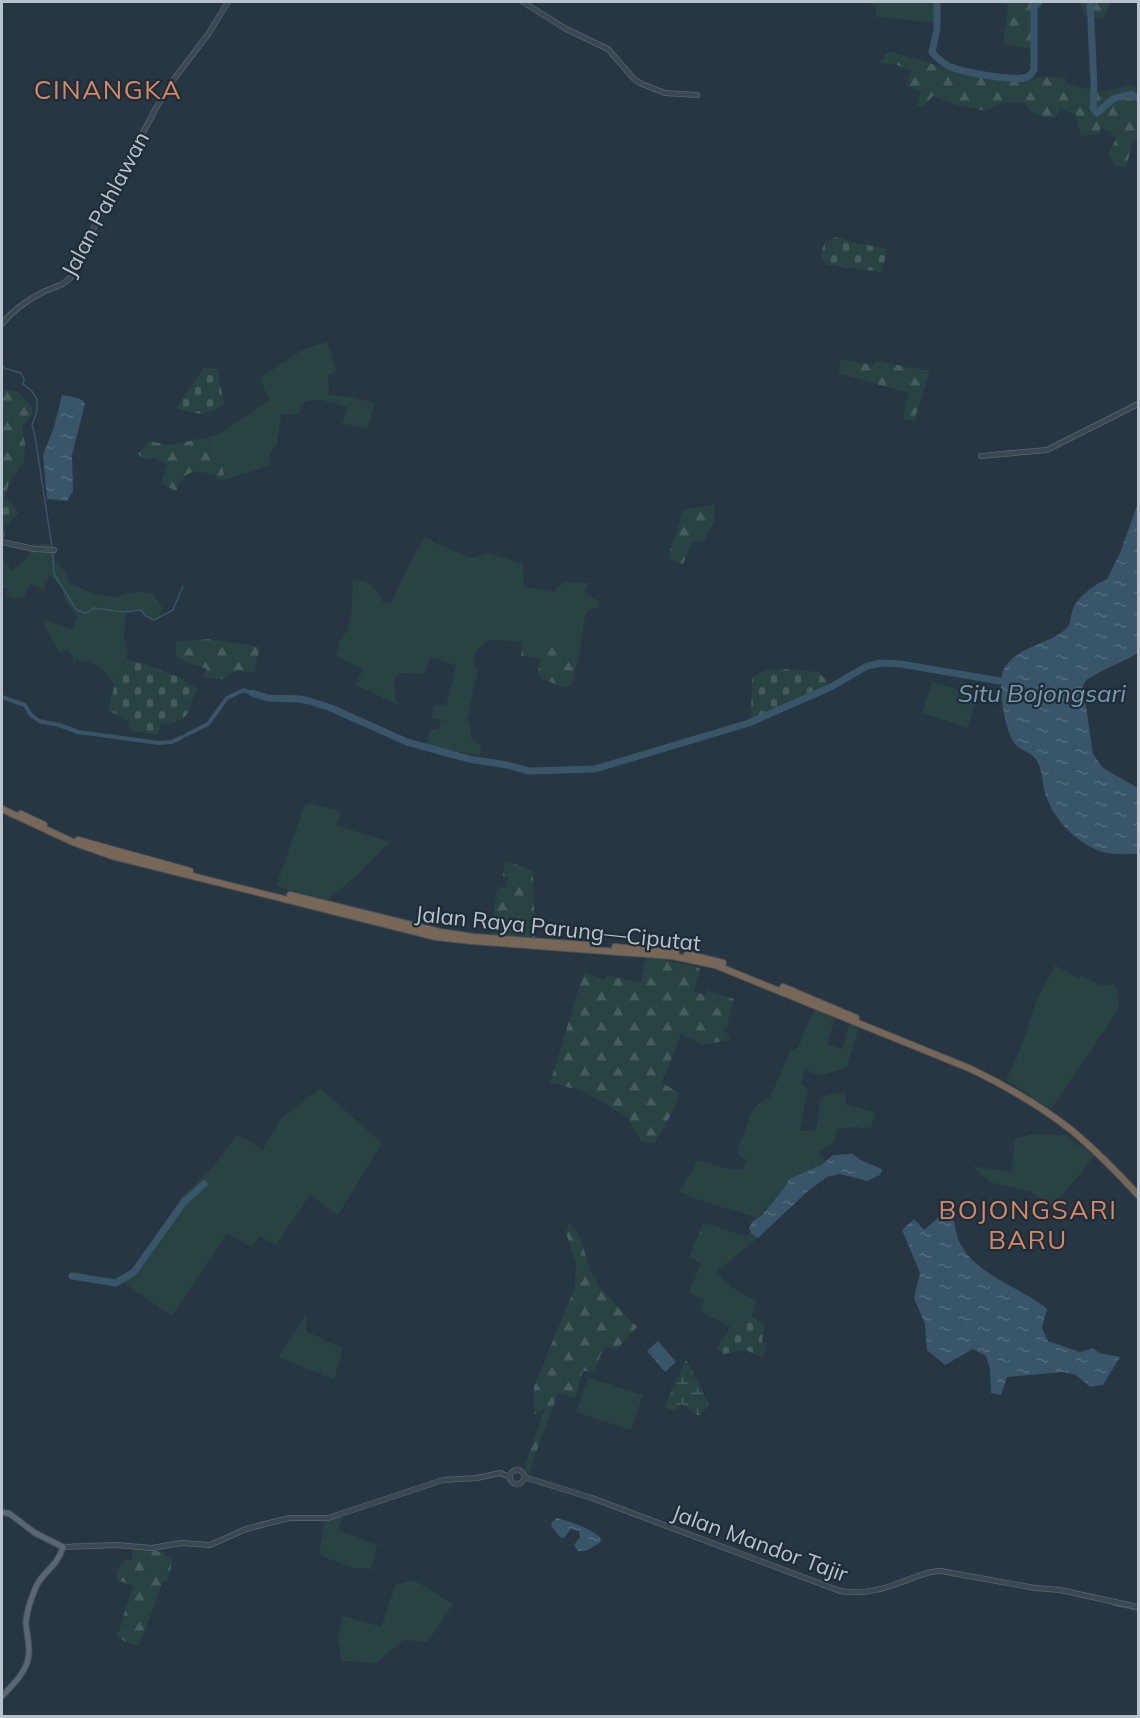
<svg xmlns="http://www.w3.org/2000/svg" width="1140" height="1718" font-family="Mulish,sans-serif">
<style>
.green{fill:#284342}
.forest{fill:url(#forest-firs)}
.wetland{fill:url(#wetland-marsh)}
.cemetery{fill:url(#cemetery-stones)}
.water{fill:url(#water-ripples)}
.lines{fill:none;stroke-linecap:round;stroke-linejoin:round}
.stream{stroke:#395569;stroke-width:1.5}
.canal{stroke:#395569;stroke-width:4}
.river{stroke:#395569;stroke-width:7}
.minor-casing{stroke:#58656f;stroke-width:6}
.major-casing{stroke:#44515b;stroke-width:7}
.highway-casing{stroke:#45525c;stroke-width:8}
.minor{stroke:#3a4852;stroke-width:4.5}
.major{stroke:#586772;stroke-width:5}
.highway{stroke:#786657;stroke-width:6}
.labels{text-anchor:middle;stroke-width:4.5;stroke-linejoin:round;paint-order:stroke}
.street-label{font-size:22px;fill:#b7c2cc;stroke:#1f2d37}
.water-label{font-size:24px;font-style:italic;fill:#7798af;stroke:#1f2d37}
.quarter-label{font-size:26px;letter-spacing:1.5px;fill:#d78667;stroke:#1f2d37}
</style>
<defs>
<pattern id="forest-firs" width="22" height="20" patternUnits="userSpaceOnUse" patternTransform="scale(1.5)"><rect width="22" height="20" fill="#284342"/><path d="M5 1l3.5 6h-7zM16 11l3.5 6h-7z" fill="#455c5c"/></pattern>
<pattern id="wetland-marsh" width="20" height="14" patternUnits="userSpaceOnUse" patternTransform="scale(1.5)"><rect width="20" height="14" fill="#284342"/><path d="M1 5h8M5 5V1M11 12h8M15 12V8" fill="none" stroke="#455c5c"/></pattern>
<pattern id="cemetery-stones" width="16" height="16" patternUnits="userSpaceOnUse" patternTransform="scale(1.5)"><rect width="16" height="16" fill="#284342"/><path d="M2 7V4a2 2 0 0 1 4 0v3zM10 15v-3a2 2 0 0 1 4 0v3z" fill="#455c5c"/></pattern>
<pattern id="water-ripples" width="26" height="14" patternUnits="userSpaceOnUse" patternTransform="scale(1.5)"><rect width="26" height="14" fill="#395569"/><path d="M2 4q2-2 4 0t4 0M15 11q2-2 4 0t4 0" fill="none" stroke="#536c7d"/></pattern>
</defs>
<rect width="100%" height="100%" fill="#263642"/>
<path class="green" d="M873,2H941L937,23L876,17V9L871,4Z
M327,342L337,371L328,375L329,395L351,397L375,403L367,430L342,423L347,407L321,400L305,401L299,414H281L277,445L270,453L269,466L224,480L223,465L214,463L208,452L210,437L217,435L269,400L260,378L302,350Z
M425,536L435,543L471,558L488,553L523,564L524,587L554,591L564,582L589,583L584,592L600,602L598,608L588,610L584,621L580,649L572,654L561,653L548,643L488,640L477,650L474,664L478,670L467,719L471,726C468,738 473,740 482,746L480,756L426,745L429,731L439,729L441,720L432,718L434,705L446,706L456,666L431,657L424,674L399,673C391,682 395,694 398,705L355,685L363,670L336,655L340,640L348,630L351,614L353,579C369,580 375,587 382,601L390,604L408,566Z
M32,544H50V550H54L55,561L67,574L68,582C83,589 103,600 120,596C134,593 137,590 153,594L163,608L159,616L151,619L139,609L126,611L124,637L128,654L114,688L131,720L129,731V721L108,712L114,684L106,673L88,660L84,663L77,659L73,665V656L68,651L59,652L43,623L44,619L72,630L77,617L66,602L61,586L49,575L44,590L30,584L24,597L13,599L6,595L8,589L2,587V557L12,571L28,556Z
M932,682L978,695L968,728L922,713Z
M310,803L341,812L336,825L390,842L355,877L327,900L276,886L305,804Z
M1055,965L1079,979L1081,976L1101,985H1114L1117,989L1119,1009L1051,1109L1006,1080L1022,1045L1036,1001Z
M815,1008L835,1015L828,1045L842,1049L850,1022L860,1025L847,1067L819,1076L805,1069L801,1084L808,1089L800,1131L816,1130L821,1097L845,1091V1104L875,1112L871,1129L856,1127L837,1129L834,1142L819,1152L825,1161L821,1165L789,1179L784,1188L758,1218L689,1197V1195L679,1192L693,1169L696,1160C711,1162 729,1173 744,1168L746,1160L738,1154C737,1145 743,1139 745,1131C751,1113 751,1105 770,1098L790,1051L797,1049Z
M320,1088L382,1143L338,1215L310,1195L276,1245L260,1236L251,1247L227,1233L172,1316L115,1277L129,1271L138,1262L182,1196L213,1167L237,1134L263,1149L282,1118Z
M1031,1134L1067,1135L1094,1156L1052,1209L1032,1192L989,1182L972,1166L1012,1172L1014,1139Z
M703,1223L746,1236L751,1233L758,1238L716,1272L731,1287L757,1301L752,1316L737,1331L700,1311L704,1300L689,1293L701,1263L689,1257Z
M307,1313L306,1331L343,1348L334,1380L278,1357Z
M588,1377L643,1395L631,1430L576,1412Z
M343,1515L338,1530L377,1545L371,1569L353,1568L319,1555L324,1522Z
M414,1580L453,1604L428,1642L404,1640L376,1663L341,1661L338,1636L342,1615L381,1627L395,1585Z"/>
<path class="forest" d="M1002,2H1033L1031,6L1035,17L1033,49L1003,44L1007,19V5Z
M1080,2H1111L1102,19L1085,16Z
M889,51L939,66L999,78L1065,77L1066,84L1102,92L1130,85L1138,88V143L1133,140L1126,168L1114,165L1109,153L1116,139L1109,130L1100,128V134L1081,136L1076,115L1060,108L1056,118C1044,117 1030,115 1025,103H1000L986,111L960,106L933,96L923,107L917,106L921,92L906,85L911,71L895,64L880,63Z
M842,359L874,365L875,361L930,371L914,421L903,419L908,393L838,373Z
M2,389L18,392L32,406V416L22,425L25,444L24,461L9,483L5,496L2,499Z
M210,437L208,452L214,463L223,465L224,480H216V476C194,468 185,469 176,491L161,483L167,464L154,458L146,460L138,454L149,441L170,445Z
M714,505V522L703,542L692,541L683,564L668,559L683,510Z
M209,639L260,647L254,673L237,670L222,679L203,677L207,669L186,662L176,656V642Z
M522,642C530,642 541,641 548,643C562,649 562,660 580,649L572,686L563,687L540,678L538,672L540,658L521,656Z
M505,861L533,870L535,945L490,942L497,887L506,888L508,877L503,876Z
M646,955L700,968L694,992L706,995L707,991L734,999L727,1026L723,1030L730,1037L729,1040L702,1045L681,1034L662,1083L680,1093L673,1111L655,1143L641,1141L627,1117L584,1091L550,1083L584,972L605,980L607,975L641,983Z
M569,1222L580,1236L590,1270L600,1288L637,1327L616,1350L607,1346L601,1354L594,1372L583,1371L575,1398L558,1393L527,1477L525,1466L545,1408L534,1414V1387L575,1287L576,1262L566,1233Z
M703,1223L727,1230L730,1235L728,1242L699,1233Z
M133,1548L165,1552V1556L173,1557L168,1581H163L139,1646L126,1642L117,1636L133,1586L117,1580V1571L124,1560H132Z"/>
<path class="wetland" d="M686,1360L699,1383L709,1406L699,1416L681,1404L674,1412L664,1406Z"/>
<path class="cemetery" d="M837,237L852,242L887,249L882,272L827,265L822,260C822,247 822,241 837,237Z
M204,367L217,369L224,404C205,418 197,414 176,408Z
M5,496L19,513L5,527L4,538H2V499Z
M126,659C144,663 160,670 176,676C184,679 189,686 197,688C186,714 192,721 161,724L158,735L129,731L131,720L110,711L114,688Z
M794,669L819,672L829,684L751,720L752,679C762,667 779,670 794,669Z
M752,1316L764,1326L762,1342L767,1346L763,1357L745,1350L723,1354L716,1348L731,1327L737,1331Z"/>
<path class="water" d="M62,395L78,398L83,401L85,404L72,455L73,491L67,501L47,499L43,455L54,427Z
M1138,503V653C1128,659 1118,663 1108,668C1100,671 1095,676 1087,679L1083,686L1093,754L1103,768L1138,788V854C1127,854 1113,855 1102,852C1078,844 1054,820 1046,796C1042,785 1043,771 1037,761C1032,752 1022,752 1016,745C1005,734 997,685 1003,671C1015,646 1046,646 1066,629C1071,624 1070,619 1072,612C1077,596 1093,586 1107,579L1120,553Z
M853,1154L860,1160L882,1169L880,1175L867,1181L840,1174L827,1177L809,1190L758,1238L751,1233L749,1228L752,1222L762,1215L784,1188L789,1179L821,1165L833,1155Z
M953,1205L951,1209C955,1220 955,1235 961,1245C979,1277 1021,1287 1047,1309L1042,1328L1048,1341L1080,1352L1093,1348L1099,1353L1120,1357L1103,1385L1090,1387L1076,1375L1063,1372L1007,1377L1001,1395L991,1393L990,1369L986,1356L973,1349L945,1365L927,1350L925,1324L914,1298L920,1273L902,1230L914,1219L924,1230Z
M658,1341L676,1362L665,1372L647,1351Z
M557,1518C572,1522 587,1527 600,1537L601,1542L586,1551H578L574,1545L580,1537L579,1531L571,1529L564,1538L560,1537L551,1526L552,1522Z"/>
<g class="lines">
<path class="stream" d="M2,364L4,368L21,373L24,379L23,384L31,390L37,399V411L32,425L35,436L52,547L54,574L76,609L84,613L89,612L93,608L125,612L141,610L146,616L154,620L173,610L183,586
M1113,1605L1138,1610"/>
<path class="canal" d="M2,697L25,705L31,715L39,721L59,725L78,732L159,743L172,742L182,737
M186,735L208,724L227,698L244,690L249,692"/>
<path class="river" d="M937,2V29L932,52C937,58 943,64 951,67C962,72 1017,82 1027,77C1030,76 1032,73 1034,70V7L1039,2
M1090,2L1094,85L1093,108L1097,113L1113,99L1131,94L1138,98
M252,693L268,698L300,699L309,701L331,708L407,742L469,759L507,765L529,771L595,769L749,723L831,687L867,666L881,663L901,664L1000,681
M72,1276L116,1283L134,1272L184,1202L204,1184"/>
<g class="minor-casing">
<path id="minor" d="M523,2L566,29L608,49L634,79L642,84L665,93L697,95
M2,324C12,311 30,298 45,291C56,286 63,286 71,277L105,204L155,110L171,83L209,33L228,2
M981,456L1047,450L1138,404
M2,542L34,549L54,550
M510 1477a7 7 0 1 1 14 0a7 7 0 1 1-14 0Z
M524,1477L592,1498L840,1591C867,1596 892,1586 918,1576C926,1573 932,1571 941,1571L1035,1588L1060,1590L1138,1607
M63,1547L117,1545L152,1548L181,1543L210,1545L246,1529L289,1518H328L443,1480L477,1478L500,1473L510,1477"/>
</g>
<g class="major-casing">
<path id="major" d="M2,1512L10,1514L35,1533L63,1547C57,1568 42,1571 35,1589C31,1599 27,1610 26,1621C26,1635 32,1649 27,1663C23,1675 11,1687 2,1696"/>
</g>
<g class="highway-casing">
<path id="highway" d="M2,809L75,843L112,856L436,937L472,941L672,956L715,965L971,1069C1008,1087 1043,1107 1075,1133C1097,1152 1118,1173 1138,1195
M21,814L44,825
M78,840L190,871
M290,895L440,932L474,937L587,945
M615,947L676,953
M687,954L723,963
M783,987L856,1018"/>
</g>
<use href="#minor" class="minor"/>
<use href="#major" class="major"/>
<use href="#highway" class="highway"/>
</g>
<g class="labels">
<g class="street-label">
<text transform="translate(105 204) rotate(-62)" y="8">Jalan Pahlawan</text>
<text transform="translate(558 928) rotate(6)" y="8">Jalan Raya Parung—Ciputat</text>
<text transform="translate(760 1543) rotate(20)" y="8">Jalan Mandor Tajir</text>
</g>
<g class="water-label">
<text x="1042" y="702">Situ Bojongsari</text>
</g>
<g class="quarter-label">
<text x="108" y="99">CINANGKA</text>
<text x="1028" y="1219">BOJONGSARI<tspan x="1028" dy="30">BARU</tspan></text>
</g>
</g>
<rect width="1140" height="1718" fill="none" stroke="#b7c2cc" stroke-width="6"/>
</svg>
